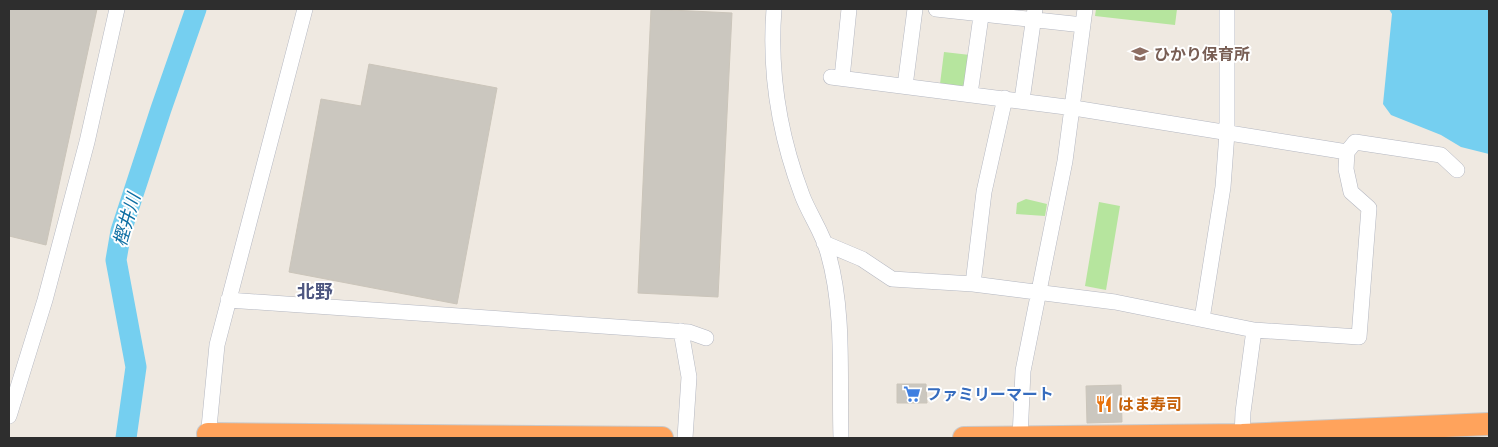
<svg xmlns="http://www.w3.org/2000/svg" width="1498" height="447" font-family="Karla,'Noto Sans JP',sans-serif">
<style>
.green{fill:#b6e59e}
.water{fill:#75cff0}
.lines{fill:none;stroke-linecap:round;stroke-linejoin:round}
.river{stroke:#75cff0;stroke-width:21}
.building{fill:#cbc7bf;stroke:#cbc5ba}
.minor-casing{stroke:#b4b7c1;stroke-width:16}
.highway-casing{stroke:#c9c9c9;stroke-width:24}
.minor{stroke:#fff;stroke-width:15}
.highway{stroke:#ffa35c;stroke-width:22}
.labels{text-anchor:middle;stroke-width:4;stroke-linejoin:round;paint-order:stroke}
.education-label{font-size:16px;font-weight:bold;fill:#785e54;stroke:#fff;text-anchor:start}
.shop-label{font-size:16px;font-weight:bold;fill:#366cbe;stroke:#fff;text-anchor:start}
.food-label{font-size:16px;font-weight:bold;fill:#c56008;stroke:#fff;text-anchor:start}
.water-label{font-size:18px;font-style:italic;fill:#0d6fa3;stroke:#fff}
.neighbourhood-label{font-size:18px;font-weight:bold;fill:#4d5680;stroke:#fff}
</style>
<rect width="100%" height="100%" fill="#efe9e1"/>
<path class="green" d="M1096,9H1177L1175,25L1095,16Z
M944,52L970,55L967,82L961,87L940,84Z
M1026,199L1047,204L1045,216L1016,214L1017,203Z
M1099,202L1120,206L1106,290L1085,286Z"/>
<path class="water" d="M1389,9H1489V154L1461,147L1441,135L1391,115L1383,104L1392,14Z"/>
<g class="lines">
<path class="river" d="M126,438L136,367L116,260L121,231L161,109L196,9"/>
</g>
<path class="building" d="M9,9H97L46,245L9,236Z
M651,9L732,13L718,297L638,293Z
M369,64L497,88L457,304L289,272L321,99L361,106Z
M897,384H926L927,403H897Z
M1121,385L1122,422L1087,423L1086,386Z"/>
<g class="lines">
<g class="minor-casing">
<path id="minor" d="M774,9C769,73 779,134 802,195C809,214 823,233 828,253C845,312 839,378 841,438
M936,9L1083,25
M831,77L1074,108L1347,152
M842,78L849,9
M905,86L915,9
M970,94L982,9
M1022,100L1035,9
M824,243L862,259L892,279L973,284L1115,302L1254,330L1359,337L1369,208L1351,192L1346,169L1347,152L1355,142L1441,155L1457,170
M973,284L984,192L1005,98
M228,300L689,332L706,338
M1202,319L1223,187L1227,133V9
M681,331L689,377L685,438
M9,416L45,300L87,142L117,9
M208,438L217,345L305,9
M1020,438L1023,371L1065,161L1085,9
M1242,438L1243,412L1254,330"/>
</g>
<g class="highway-casing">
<path id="highway" d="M208,434L662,438
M964,438L1242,435L1489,424"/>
</g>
<use href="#minor" class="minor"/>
<use href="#highway" class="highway"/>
</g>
<defs>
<g id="school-bare" transform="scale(1.35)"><path d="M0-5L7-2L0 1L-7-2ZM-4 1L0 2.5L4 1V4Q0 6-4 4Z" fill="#8d6e63" stroke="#fff" stroke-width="2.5" paint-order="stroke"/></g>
<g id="supermarket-bare" transform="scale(1.35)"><path d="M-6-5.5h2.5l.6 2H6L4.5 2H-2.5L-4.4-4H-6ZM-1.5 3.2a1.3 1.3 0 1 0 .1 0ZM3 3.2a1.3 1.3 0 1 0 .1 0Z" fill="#3f7fe0" stroke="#fff" stroke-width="2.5" paint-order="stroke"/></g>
<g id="restaurant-bare" transform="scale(1.35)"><path d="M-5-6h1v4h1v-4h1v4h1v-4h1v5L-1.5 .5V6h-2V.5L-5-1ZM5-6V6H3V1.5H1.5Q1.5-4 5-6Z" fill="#e8710a" stroke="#fff" stroke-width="2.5" paint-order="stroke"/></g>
</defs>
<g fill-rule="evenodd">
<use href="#school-bare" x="1140" y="54"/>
<use href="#supermarket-bare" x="912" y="394"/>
<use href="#restaurant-bare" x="1104" y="404"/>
</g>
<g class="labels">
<g class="education-label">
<text x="1154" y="60">ひかり保育所</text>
</g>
<g class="shop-label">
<text x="926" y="400">ファミリーマート</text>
</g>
<g class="food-label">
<text x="1118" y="410">はま寿司</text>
</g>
<g class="water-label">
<text transform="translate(127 220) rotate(-74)" y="6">樫井川</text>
</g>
<g class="neighbourhood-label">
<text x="315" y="298">北野</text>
</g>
</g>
<rect width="1498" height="447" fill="none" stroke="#2e2e2e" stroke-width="20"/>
</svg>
